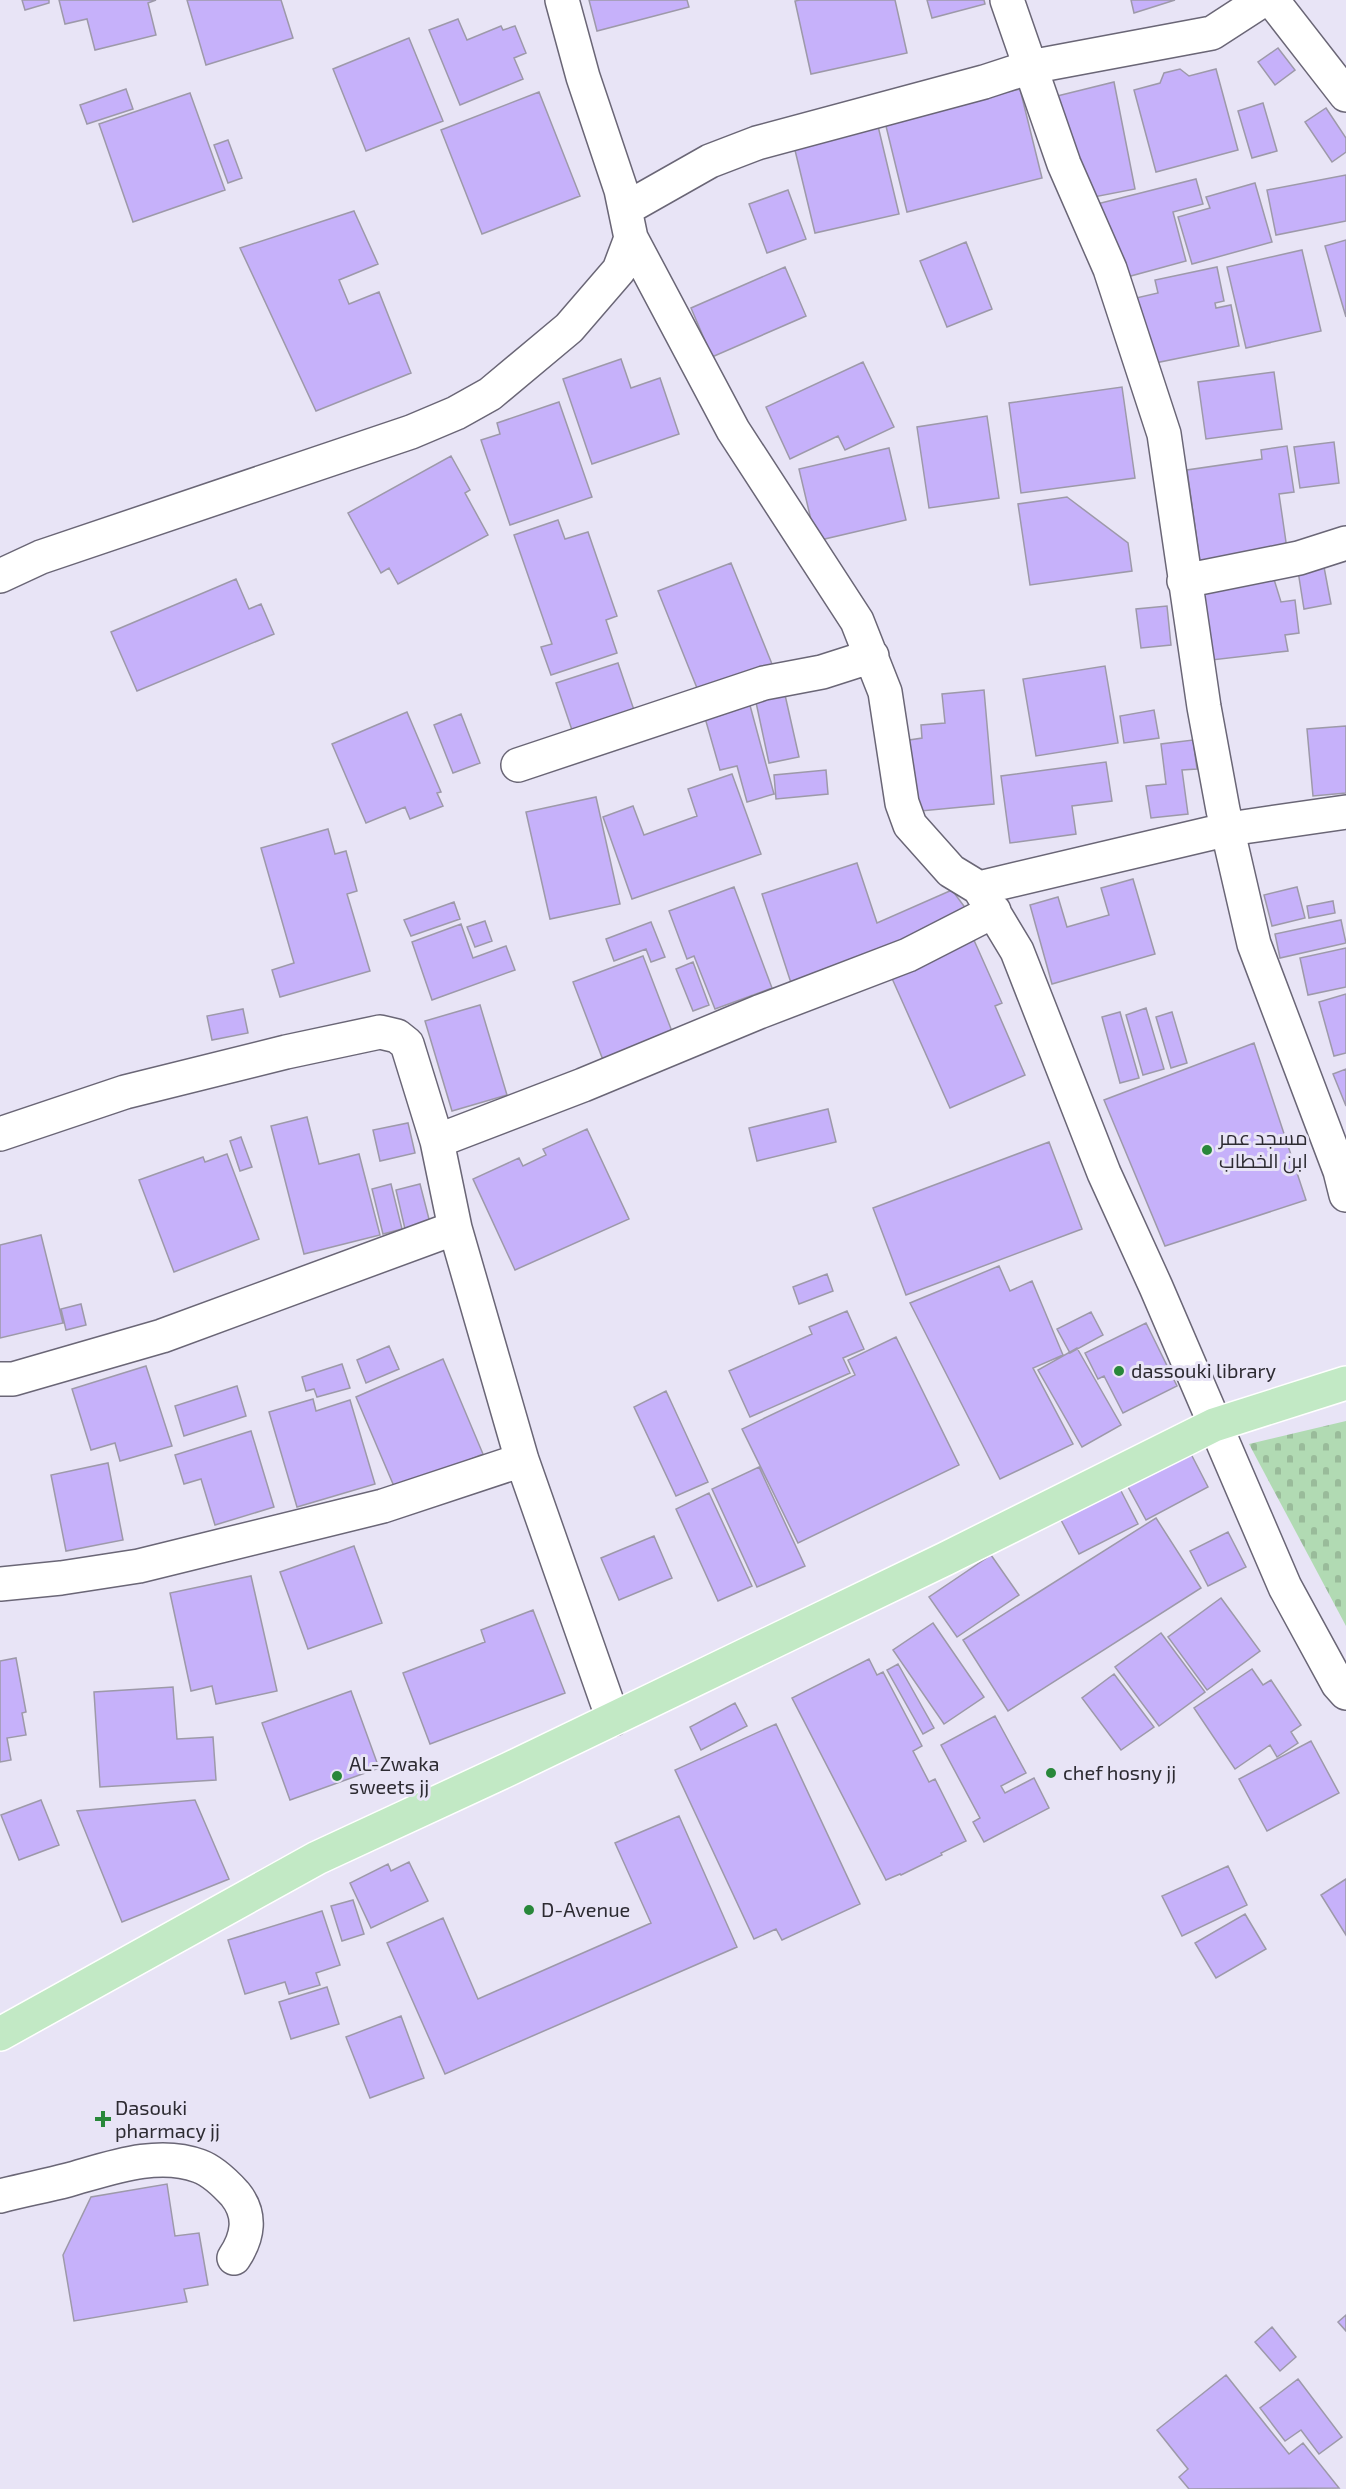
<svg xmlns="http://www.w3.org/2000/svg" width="1346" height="2489" font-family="'Exo 2',Cairo,sans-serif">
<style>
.cemetery{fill:url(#cemetery-stones)}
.building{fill:#c6b1fa;stroke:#9d99a9;stroke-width:1.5}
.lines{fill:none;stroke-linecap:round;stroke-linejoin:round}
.minor-casing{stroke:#6a6676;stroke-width:36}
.major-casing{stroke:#fff;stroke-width:36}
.minor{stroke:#fff;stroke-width:33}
.major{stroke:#c2e9c5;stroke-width:33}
.poi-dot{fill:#28873a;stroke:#e8e4f6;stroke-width:2}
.labels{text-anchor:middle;stroke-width:6;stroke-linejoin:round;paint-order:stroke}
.poi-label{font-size:20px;fill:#2d2b32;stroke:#e8e4f6;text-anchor:start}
</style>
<defs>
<pattern id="cemetery-stones" width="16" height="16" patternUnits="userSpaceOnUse" patternTransform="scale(1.5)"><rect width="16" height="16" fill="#b1dab3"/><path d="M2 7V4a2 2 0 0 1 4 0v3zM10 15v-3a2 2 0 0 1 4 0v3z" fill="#99bb9a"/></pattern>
</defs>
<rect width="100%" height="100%" fill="#e8e4f6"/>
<path class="cemetery" d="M1346,1421V1626L1249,1444Z"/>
<path class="building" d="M22,0H49V3L25,10Z
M59,0H156L148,3L156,35L95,50L87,19L65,24Z
M187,0H281L293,38L206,65Z
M589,0H687L689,7L597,31Z
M800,0H895L907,53L811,74L795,1Z
M927,0H984L985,4L932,18Z
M1131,0H1175L1134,13Z
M458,19L467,40L501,26L503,30L515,26L526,53L514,58L523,79L460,105L429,30Z
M409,38L443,121L366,151L333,69Z
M1278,48L1295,70L1275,85L1258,62Z
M1180,69L1189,76L1216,69L1238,150L1156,172L1134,90L1160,83L1164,73Z
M1114,82L1135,189L1094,197L1049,98Z
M126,89L133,109L87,124L80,105Z
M1020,89L1042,178L907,212L885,122Z
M539,92L580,196L482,234L441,130Z
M190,93L225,190L133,222L99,124Z
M1263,103L1277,151L1252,158L1238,111Z
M1326,108L1346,138V152L1332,162L1305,122Z
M878,126L899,214L815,233L794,146Z
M228,140L242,178L228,183L214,145Z
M1346,175V221L1276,235L1267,190Z
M1196,179L1203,204L1173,212L1186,261L1127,277L1097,204Z
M1255,183L1272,242L1192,264L1178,217L1210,208L1206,197Z
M788,190L806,239L767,253L749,204Z
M354,211L378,264L339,280L349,304L379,292L411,373L316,411L240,248Z
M1346,240V317L1325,246Z
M966,242L992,309L947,327L920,261Z
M1302,250L1321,331L1246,348L1227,267Z
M785,267L806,316L712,357L691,308Z
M1217,267L1224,301L1215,303L1216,308L1231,305L1239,346L1150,364L1136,298L1158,293L1155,280Z
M621,359L631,388L660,378L679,434L592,464L563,379Z
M863,362L894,427L845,450L838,436L790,459L766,407Z
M1274,372L1282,429L1206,439L1198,382Z
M1122,387L1135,478L1021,493L1009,403Z
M559,402L592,497L510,525L481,440L500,434L497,423Z
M987,416L999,498L929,508L917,427Z
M1334,442L1339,483L1300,488L1294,447Z
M1287,446L1294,492L1279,494L1287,549L1200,562L1187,470L1262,459L1261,450Z
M889,448L906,520L816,541L799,469Z
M451,456L470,490L465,493L488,535L398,584L389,568L381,573L348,513Z
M1067,497L1128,543L1132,571L1030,585L1018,504Z
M558,520L565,539L588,532L617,616L606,620L617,653L551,675L541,647L552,644L514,535Z
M731,563L772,664L699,693L658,591Z
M1324,567L1331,604L1304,609L1298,571Z
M1273,576L1281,602L1295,600L1299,633L1285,635L1288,651L1203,661L1194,592Z
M236,579L249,609L261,604L274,634L137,691L111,632Z
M1167,606L1171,645L1141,648L1136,609Z
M618,663L635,713L573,733L556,683Z
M1105,666L1118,743L1036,756L1023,679Z
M783,686L799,757L769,763L754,693Z
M984,690L994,804L910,812L903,741L922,738L921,725L945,723L942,694Z
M748,698L774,794L747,802L737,766L720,770L703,711Z
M1154,710L1159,738L1124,743L1120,716Z
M407,712L441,792L437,793L443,806L410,819L405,807L366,823L332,744Z
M461,714L480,763L453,773L434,725Z
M1346,726V793L1313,796L1307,729Z
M1193,740L1197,769L1182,770L1188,814L1151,818L1146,786L1166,784L1161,744Z
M1106,762L1112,801L1072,806L1076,834L1010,843L1001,776Z
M826,770L828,794L776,799L774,775Z
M732,774L761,854L632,899L603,817L633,806L644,835L697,816L688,789Z
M596,797L620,904L550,919L526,812Z
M328,829L335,854L346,851L357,891L347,894L370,971L280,997L272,970L294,963L261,848Z
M857,863L877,923L952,890L972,917L793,989L762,894Z
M1133,879L1155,954L1052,984L1030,905L1058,897L1067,927L1109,915L1101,888Z
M734,887L772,988L715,1009L694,956L687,959L669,911Z
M1297,887L1305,918L1272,926L1264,895Z
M1333,901L1335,913L1309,918L1307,906Z
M454,902L460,919L411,936L404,920Z
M1341,920L1346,943L1280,958L1275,934Z
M485,921L492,941L475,947L467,927Z
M651,922L665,957L651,962L646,949L614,961L606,939Z
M461,924L473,958L506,946L515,970L432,1000L412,942Z
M973,938L1002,1003L995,1006L1025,1075L950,1108L890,974Z
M1346,948V987L1308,995L1300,958Z
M643,956L673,1034L603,1060L573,982Z
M693,962L709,1005L693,1011L676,969Z
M1346,994V1053L1334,1056L1319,1002Z
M480,1005L507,1095L452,1111L425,1021Z
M1146,1008L1164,1069L1143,1075L1126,1015Z
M243,1009L248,1033L212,1040L207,1016Z
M1120,1012L1139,1078L1120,1083L1102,1017Z
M1172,1012L1187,1063L1171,1068L1156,1017Z
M1254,1043L1306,1200L1165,1246L1104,1100Z
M1346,1069V1106L1333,1074Z
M828,1109L836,1142L757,1161L749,1128Z
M307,1117L319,1164L359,1154L380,1235L304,1254L271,1126Z
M408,1123L415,1153L380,1161L373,1130Z
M587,1129L629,1219L515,1270L473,1179L519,1158L523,1166L546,1155L543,1149Z
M241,1137L252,1167L240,1171L230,1141Z
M1049,1142L1082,1229L906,1295L873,1208Z
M227,1154L259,1239L174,1272L139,1180L203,1157L205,1162Z
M391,1184L402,1229L383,1234L372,1189Z
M420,1184L430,1223L405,1229L396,1190Z
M41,1235L63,1323L0,1338V1245Z
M999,1266L1010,1291L1032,1281L1063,1355L1033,1368L1073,1444L1000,1479L910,1303Z
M827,1274L833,1291L799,1304L793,1287Z
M81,1304L86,1325L66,1330L61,1309Z
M847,1311L864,1349L843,1358L850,1373L750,1417L729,1371L812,1334L809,1327Z
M1091,1312L1103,1335L1070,1353L1057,1329Z
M1146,1323L1177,1386L1123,1413L1104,1376L1098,1379L1085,1353Z
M896,1337L959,1465L798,1543L742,1429L855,1375L848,1360Z
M389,1346L399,1369L366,1383L357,1360Z
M1077,1348L1121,1425L1082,1447L1038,1370Z
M443,1359L483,1454L396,1491L356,1397Z
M342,1364L350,1388L317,1397L314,1389L306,1391L302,1377Z
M146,1366L172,1446L120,1461L115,1443L91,1450L72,1389Z
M237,1386L246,1416L184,1436L175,1406Z
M666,1391L708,1482L676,1496L634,1407Z
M313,1399L316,1411L350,1400L375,1484L297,1507L269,1412Z
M251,1431L274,1507L215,1525L201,1479L184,1484L175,1455Z
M1190,1452L1208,1487L1146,1520L1127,1485Z
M108,1463L123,1540L66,1551L51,1475Z
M759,1467L805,1566L757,1587L712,1489Z
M1119,1487L1138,1524L1079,1554L1060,1518Z
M709,1493L752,1586L718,1601L676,1509Z
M1156,1518L1201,1588L1008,1711L963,1640Z
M1228,1532L1246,1567L1208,1586L1190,1551Z
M654,1536L672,1578L619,1600L601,1558Z
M354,1546L382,1623L308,1649L280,1572Z
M991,1555L1019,1595L957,1637L929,1597Z
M251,1576L277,1691L216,1704L212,1686L191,1691L170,1593Z
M1221,1598L1260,1651L1207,1690L1168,1637Z
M533,1610L565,1693L430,1744L403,1673L485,1642L481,1630Z
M933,1623L984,1697L944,1724L893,1650Z
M1161,1633L1205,1692L1159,1726L1115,1667Z
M16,1658L26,1712L22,1713L26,1735L7,1738L11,1760L0,1762V1661Z
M869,1659L877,1675L883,1672L922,1746L913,1751L929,1782L935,1779L966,1841L941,1853L942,1855L901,1875L900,1874L886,1880L792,1698Z
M898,1664L934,1728L923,1734L887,1670Z
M1252,1669L1263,1685L1271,1680L1301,1725L1291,1732L1298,1743L1277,1757L1270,1745L1235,1769L1194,1708Z
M1114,1674L1154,1727L1121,1750L1082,1698Z
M173,1687L177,1739L213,1737L216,1780L100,1787L94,1692Z
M351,1691L379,1768L290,1800L262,1723Z
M735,1703L747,1726L701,1750L690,1727Z
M995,1716L1026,1773L1001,1786L1005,1793L1034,1778L1049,1808L984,1842L973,1822L980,1818L941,1745Z
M776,1724L860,1904L782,1940L776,1929L754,1939L675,1770Z
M1311,1741L1339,1793L1267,1831L1239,1779Z
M41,1800L59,1845L19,1860L1,1815Z
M195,1800L229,1879L122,1922L77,1811Z
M679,1816L737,1947L445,2074L387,1943L443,1918L478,1999L651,1923L615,1843Z
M409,1862L428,1901L371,1928L350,1883L388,1864L391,1871Z
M1228,1866L1247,1905L1182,1936L1162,1896Z
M1346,1879V1935L1321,1895Z
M353,1900L364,1934L342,1941L331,1906Z
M322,1911L340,1965L316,1973L320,1985L289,1994L285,1982L245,1994L228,1940Z
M1245,1914L1266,1949L1216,1978L1195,1943Z
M327,1987L339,2024L291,2039L279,2002Z
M401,2016L424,2078L370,2098L346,2037Z
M167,2184L175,2236L199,2233L208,2285L184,2289L187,2302L74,2321L63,2255L91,2197Z
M1346,2315V2331L1338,2322Z
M1272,2327L1296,2357L1280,2371L1255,2342Z
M1226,2375L1289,2454L1303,2443L1339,2488L1189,2489L1179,2477L1188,2469L1157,2430Z
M1298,2379L1342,2437L1319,2454L1301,2430L1285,2441L1260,2408Z"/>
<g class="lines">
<g class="minor-casing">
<path id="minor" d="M562,0L583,77L621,190L631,238L733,430L857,621L885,692L902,803L910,825L951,871L979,888L1017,951L1104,1173L1156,1287L1285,1587L1338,1684L1346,1693
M1007,0L1064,164L1110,269L1164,434L1204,707L1223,810L1254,944L1340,1171L1346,1195
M1272,0L1346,95
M627,208L710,161L757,143L984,82L1030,67L1212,33L1263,0
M0,576L41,557L411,432L456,413L490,394L569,328L619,270L631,238
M1184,581L1299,558L1346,543
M518,765L764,683L822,672L872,656
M979,888L1229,829L1346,812
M0,1134L125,1092L286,1052L380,1032L397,1036L407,1044L437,1141L455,1228L522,1460L613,1719
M437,1141L583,1085L759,1012L908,955L994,911
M0,1379H13L162,1336L455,1228
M0,1584L61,1578L139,1566L383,1506L522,1460
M0,2196C23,2190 45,2186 68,2180C108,2169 157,2150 199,2166C213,2171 225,2183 235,2194C252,2215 248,2237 234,2258"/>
</g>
<g class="major-casing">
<path id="major" d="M0,2034L317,1858L509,1769L945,1559L1214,1425L1346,1383"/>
</g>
<use href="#minor" class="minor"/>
<use href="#major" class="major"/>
</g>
<g class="poi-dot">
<circle cx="1207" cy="1150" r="6"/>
<circle cx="1119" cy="1371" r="6"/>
<circle cx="1051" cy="1773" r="6"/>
<circle cx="337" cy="1776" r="6"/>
<circle cx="529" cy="1910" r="6"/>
<path d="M100 2110h6v6h6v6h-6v6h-6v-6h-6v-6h6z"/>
</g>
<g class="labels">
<g class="poi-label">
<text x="1219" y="1145">مسجد عمر<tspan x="1219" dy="23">ابن الخطاب</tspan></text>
<text x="1131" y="1378">dassouki library</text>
<text x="349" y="1771">AL-Zwaka<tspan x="349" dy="23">sweets jj</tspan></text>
<text x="1063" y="1780">chef hosny jj</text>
<text x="541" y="1917">D-Avenue</text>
<text x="115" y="2115">Dasouki<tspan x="115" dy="23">pharmacy jj</tspan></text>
</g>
</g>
</svg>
